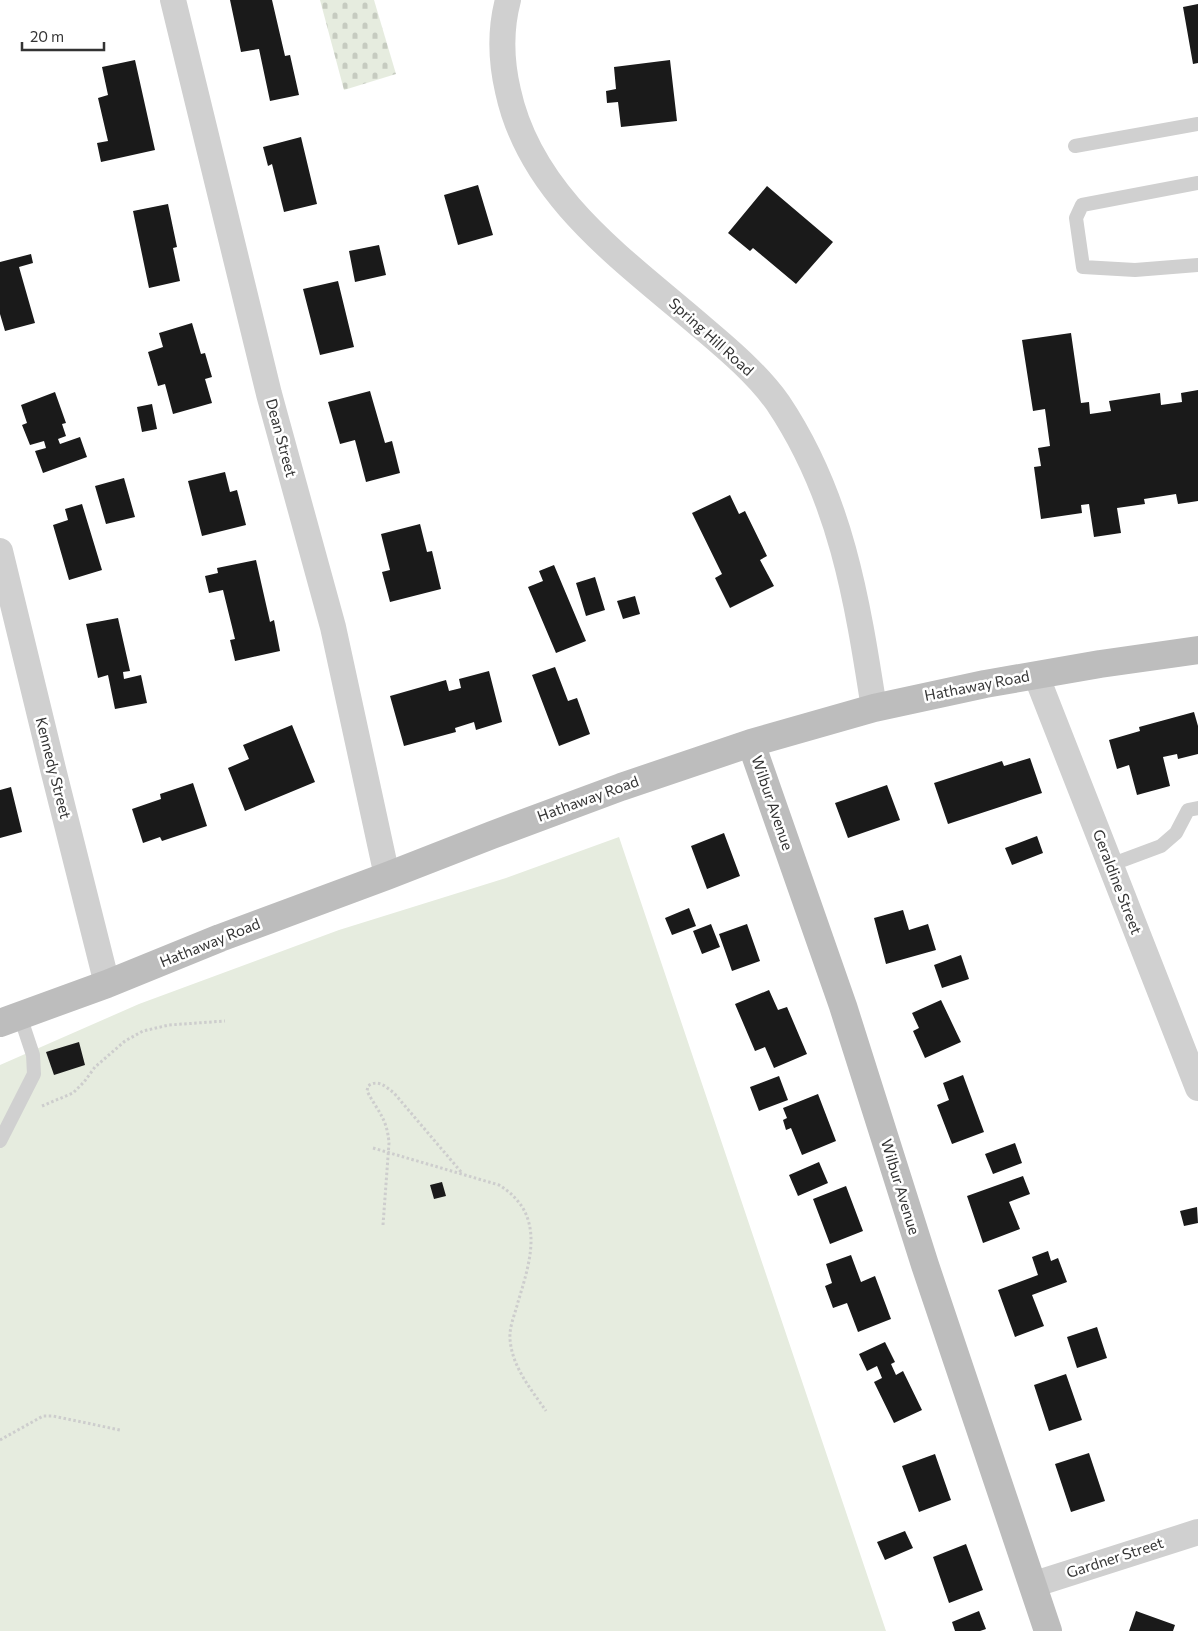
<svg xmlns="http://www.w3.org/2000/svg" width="1198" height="1631" font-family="Commissioner,sans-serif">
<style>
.grass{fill:#e6ecdf}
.cemetery{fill:url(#cemetery-stones)}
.building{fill:#1a1a1a}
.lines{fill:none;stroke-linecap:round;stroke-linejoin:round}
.path{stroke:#cdcdcd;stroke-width:3;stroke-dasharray:2.5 2.5;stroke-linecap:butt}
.lane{stroke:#d0d0d0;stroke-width:14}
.street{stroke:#d0d0d0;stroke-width:26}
.secondary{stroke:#bdbdbd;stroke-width:28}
.labels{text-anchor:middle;stroke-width:5;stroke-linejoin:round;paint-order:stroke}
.street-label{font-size:15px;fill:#333;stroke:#fff}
</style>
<defs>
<pattern id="cemetery-stones" width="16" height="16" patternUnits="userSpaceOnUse" patternTransform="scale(1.25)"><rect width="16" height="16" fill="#e6ecdf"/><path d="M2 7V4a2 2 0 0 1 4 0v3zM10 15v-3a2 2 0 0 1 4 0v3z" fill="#c6cbc0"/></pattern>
</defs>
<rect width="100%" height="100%" fill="#fff"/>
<path class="grass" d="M619,837L886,1631H0V1065L139,1004L339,930L506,878Z"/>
<path class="cemetery" d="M320,0H374L396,74L344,90Z"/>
<path class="building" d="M230,0H272L285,56L290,55L299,95L270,101L259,49L241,52Z
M1198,4V63L1193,64L1183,7Z
M135,60L155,150L101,162L97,143L108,141L98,98L108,95L102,67Z
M670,60L677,121L621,127L618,102L607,103L606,91L616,89L614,67Z
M301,137L317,204L284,212L272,164L268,166L263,147Z
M478,185L493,235L458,245L444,195Z
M767,186L833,242L796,284L753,248L750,251L728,233Z
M168,204L177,247L173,248L180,281L149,288L133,211Z
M379,245L386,275L355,282L349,251Z
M31,254L33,263L19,267L35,323L5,331L0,314V262Z
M338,281L354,347L320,355L303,289Z
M192,323L201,354L205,353L212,377L205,379L212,403L173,414L165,384L158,386L148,352L163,347L159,333Z
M1071,333L1081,403L1089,402L1090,414L1111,411L1109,401L1160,393L1161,405L1182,402L1181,393L1198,390V501L1178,504L1176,494L1144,499L1145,504L1117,508L1121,533L1094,537L1089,504L1081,505L1082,513L1041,519L1034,467L1041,466L1038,448L1050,446L1045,409L1033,411L1022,340Z
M370,391L385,443L392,441L400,473L366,482L355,440L340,444L328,402Z
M55,392L66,423L62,424L66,436L58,439L60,444L80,437L87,457L43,473L35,451L46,448L44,441L30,445L22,425L27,423L21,405Z
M152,404L157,429L142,432L137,407Z
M225,472L230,492L237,490L246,525L202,536L188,481Z
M124,478L135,517L106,524L95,486Z
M730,495L739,514L745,511L767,556L760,560L774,586L730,608L715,578L722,574L692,513Z
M82,504L102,570L69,580L53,525L68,520L65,509Z
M420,524L427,552L432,551L441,589L390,602L382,572L390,570L381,534Z
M256,560L270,622L274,620L280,651L235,661L230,640L235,639L223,590L209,593L205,576L218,573L217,568Z
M554,565L586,641L556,653L528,587L543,581L539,571Z
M595,577L605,610L586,616L576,583Z
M635,596L640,614L623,619L617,601Z
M118,618L130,671L123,672L124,679L141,675L147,703L115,709L108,675L98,678L86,624Z
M555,667L568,701L577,698L590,734L559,746L532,675Z
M489,671L502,722L476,730L474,722L455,728L456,732L404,746L390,696L446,680L449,691L461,688L459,679Z
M1194,712L1198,726V754L1178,759L1177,754L1163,757L1170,786L1137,795L1129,765L1117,769L1109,740L1140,731L1139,727Z
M292,725L315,782L245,811L228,768L249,759L243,745Z
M1030,758L1042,793L948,824L934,783L1002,761L1004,766Z
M193,783L207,826L162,841L160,837L143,843L132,809L161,799L160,794Z
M887,785L900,820L848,838L835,803Z
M11,787L22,832L0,838V790Z
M724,833L740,876L707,889L691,846Z
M1037,836L1043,853L1012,865L1005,848Z
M689,908L696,926L672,935L665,918Z
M903,910L909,930L928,924L936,950L886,964L874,918Z
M711,924L720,947L702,954L693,931Z
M747,924L760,961L732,971L719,934Z
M961,955L969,979L942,988L934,965Z
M769,990L778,1010L787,1007L807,1054L774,1068L765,1047L755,1051L735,1004Z
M941,1000L961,1042L925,1058L913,1031L919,1028L912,1013Z
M79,1042L85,1065L54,1075L46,1052Z
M963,1075L984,1132L952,1144L937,1105L949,1100L943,1083Z
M779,1076L788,1100L759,1111L750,1087Z
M818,1094L836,1141L802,1155L791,1128L786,1130L783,1120L787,1118L783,1108Z
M1015,1143L1022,1163L993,1174L985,1154Z
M819,1162L828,1183L798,1196L789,1175Z
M1023,1176L1030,1194L1009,1202L1020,1229L983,1243L967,1196Z
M442,1182L446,1196L434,1199L430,1185Z
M846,1186L863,1231L830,1244L813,1199Z
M1197,1207L1198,1223L1184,1226L1180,1211Z
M1048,1251L1051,1261L1058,1258L1067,1282L1032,1295L1044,1326L1015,1337L998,1290L1038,1275L1032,1257Z
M851,1255L861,1282L875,1276L891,1319L858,1332L847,1303L833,1308L825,1286L832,1283L826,1264Z
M1097,1327L1107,1358L1077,1368L1067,1337Z
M885,1342L895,1362L891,1364L896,1375L903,1371L922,1410L894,1423L874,1382L882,1378L877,1366L867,1371L859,1354Z
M1066,1374L1082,1420L1049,1431L1034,1385Z
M1089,1453L1105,1501L1071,1512L1055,1464Z
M935,1454L951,1500L919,1512L902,1466Z
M905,1531L913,1548L885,1560L877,1542Z
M966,1544L983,1590L949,1603L933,1557Z
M979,1611L986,1629L980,1631H955L952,1622Z
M1136,1611L1175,1625L1173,1631H1129Z"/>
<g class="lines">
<path class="path" d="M42,1106L73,1093L84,1082L95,1067L125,1041L143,1031L169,1025L225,1021
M373,1148L499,1185C546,1214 531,1259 518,1302C515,1314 509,1327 510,1339C512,1367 531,1389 546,1411
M383,1225L389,1143C387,1118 378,1112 367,1091L368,1086C378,1079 385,1086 394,1093L462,1173
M0,1440L43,1416H53L120,1430"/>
<path class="lane" d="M1075,146L1198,124
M1198,183L1082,205L1076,218L1083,267L1135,270L1198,265
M1110,865L1161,846L1176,833L1188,810L1198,808
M0,1141L34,1074L33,1055L20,1016"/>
<path class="street" d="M173,0L269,394L333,627L387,876
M508,0C500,30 501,61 508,91C531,198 627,262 704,329C730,351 758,375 778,403C841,497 857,599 874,708
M0,551L53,769L107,984
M1036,675L1198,1088
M1032,1585L1198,1532"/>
<path class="secondary" d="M751,743L843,1006L925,1265L1048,1631
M0,1023L107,984L220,938L387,876L492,835L621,787L751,743L874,708L985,684L1100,664L1198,650"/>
</g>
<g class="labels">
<g class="street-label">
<text transform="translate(711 337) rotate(42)" y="5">Spring Hill Road</text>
<text transform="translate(281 438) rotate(75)" y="5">Dean Street</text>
<text transform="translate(977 686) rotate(-11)" y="5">Hathaway Road</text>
<text transform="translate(53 768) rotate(76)" y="5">Kennedy Street</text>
<text transform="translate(588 799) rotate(-20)" y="5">Hathaway Road</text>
<text transform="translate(772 803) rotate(71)" y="5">Wilbur Avenue</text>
<text transform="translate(1117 882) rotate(69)" y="5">Geraldine Street</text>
<text transform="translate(210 943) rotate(-22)" y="5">Hathaway Road</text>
<text transform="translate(900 1187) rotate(73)" y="5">Wilbur Avenue</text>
<text transform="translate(1115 1558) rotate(-18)" y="5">Gardner Street</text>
</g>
</g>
<path d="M22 42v8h82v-8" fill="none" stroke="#333333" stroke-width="2.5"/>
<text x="30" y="42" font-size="15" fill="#333333" stroke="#ffffff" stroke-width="4" paint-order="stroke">20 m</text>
</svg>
